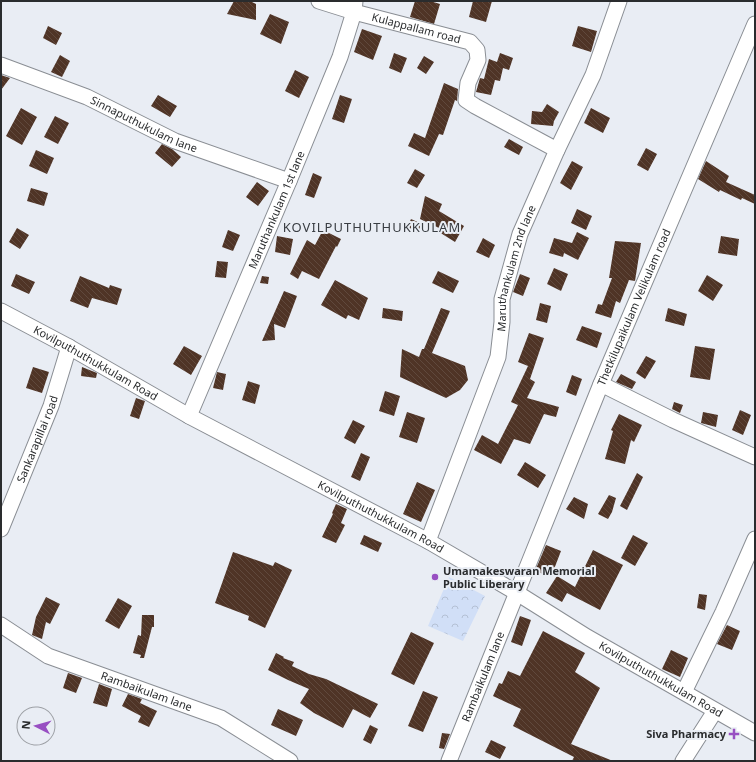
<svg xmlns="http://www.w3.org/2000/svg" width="756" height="762" font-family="'Noto Sans',sans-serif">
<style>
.park{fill:url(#park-crowns)}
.building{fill:url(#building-back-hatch)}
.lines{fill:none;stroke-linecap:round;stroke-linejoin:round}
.minor-casing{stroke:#8a8e94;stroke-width:17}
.minor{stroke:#fff;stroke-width:15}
.poi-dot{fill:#984fc2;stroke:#e9edf4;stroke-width:1.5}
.labels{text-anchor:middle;stroke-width:4;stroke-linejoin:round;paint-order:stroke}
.street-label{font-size:11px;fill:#2a2c2e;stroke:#e9edf4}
.poi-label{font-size:11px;font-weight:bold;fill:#2a2c2e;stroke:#e9edf4;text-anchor:start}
.quarter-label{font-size:13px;letter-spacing:1px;fill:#393d42;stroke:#e9edf4}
</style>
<defs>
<pattern id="park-crowns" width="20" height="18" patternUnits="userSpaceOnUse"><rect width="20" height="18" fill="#d1dff7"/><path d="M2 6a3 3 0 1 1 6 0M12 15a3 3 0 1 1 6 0" fill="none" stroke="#b4c0d4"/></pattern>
<pattern id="building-back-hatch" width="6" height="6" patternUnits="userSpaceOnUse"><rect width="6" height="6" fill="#4f3426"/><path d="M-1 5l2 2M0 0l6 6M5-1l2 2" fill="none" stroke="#60493d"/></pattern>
</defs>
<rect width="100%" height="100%" fill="#e9edf4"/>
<path class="park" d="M449,577L485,596L463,641L428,626Z"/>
<path class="building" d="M234,1H250L256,4V20L227,14Z
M415,1H430L440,4L434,24L410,17Z
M473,1H492L486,22L469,17Z
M270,14L289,22L281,44L260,34Z
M48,26L62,33L56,45L43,38Z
M578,26L597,31L591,52L572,46Z
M362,29L382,36L373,60L354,52Z
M394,53L407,58L401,73L389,68Z
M500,53L513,58L509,70L503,68L500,81L495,80L491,95L476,92L480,78L484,79L489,59L497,62Z
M60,55L70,61L62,77L51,72Z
M424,56L434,62L426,74L417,68Z
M295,70L309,77L299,98L285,91Z
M1,75L10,78L1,90Z
M444,83L458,89L457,101L455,100L443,135L439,134L429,156L408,146L414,133L425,138Z
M158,95L177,106L170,117L151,106Z
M340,95L352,99L344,123L332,119Z
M547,104L559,112L554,121L553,126L531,124L532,111L542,112Z
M21,108L37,117L22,145L6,136Z
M591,108L610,118L603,133L584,123Z
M55,116L69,123L58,144L44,137Z
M509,139L523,147L519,155L504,147Z
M162,144L172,149L181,157L172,167L155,153Z
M646,148L657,154L648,171L637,165Z
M36,150L54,158L47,174L29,166Z
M572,161L583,167L571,190L560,183Z
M706,161L729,176L726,182L755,195V204L742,198L741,200L720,190L719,192L698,179Z
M415,169L425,175L417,188L407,183Z
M313,173L322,177L314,198L305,195Z
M257,182L269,191L258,206L246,197Z
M31,188L48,193L44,206L27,201Z
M425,196L442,204L439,211L464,226L455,242L439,232L441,229L420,219Z
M577,209L592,216L586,230L571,223Z
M411,219L422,224L418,233L407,228Z
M17,228L29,235L20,249L9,242Z
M228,230L240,235L233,251L222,247Z
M323,230L341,239L337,247L336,246L319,279L302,271L298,279L290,274L307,240L315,245Z
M577,232L589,238L578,260L564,253L563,257L549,253L554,238L572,243Z
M277,236L293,239L290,255L275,252Z
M721,236L739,239L737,256L718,253Z
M483,238L495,245L489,258L476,252Z
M615,241L641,243L635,281L629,280L620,303L616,301L611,318L595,313L598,304L602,305L612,278H609Z
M217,261L228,262L226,278L215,277Z
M554,268L568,274L561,291L547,284Z
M438,271L459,281L453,293L432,283Z
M16,274L35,282L29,294L11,286Z
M520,274L530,278L523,296L513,292Z
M707,275L723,285L713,301L698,291Z
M80,276L109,288L110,285L122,289L117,305L92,298L88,308L70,301Z
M262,276L269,277L268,284L260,283Z
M335,280L368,298L359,320L348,315L346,319L321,305Z
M284,291L297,296L285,328L274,324L275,340L262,341Z
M540,303L551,306L547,323L536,320Z
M383,308L403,311L402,321L382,318Z
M441,308L450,311L432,353L465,366L468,380L460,390L446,398L400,377L402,349L419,357L422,349H424Z
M668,308L687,314L684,326L665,321Z
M582,326L602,333L597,348L576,340Z
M529,333L544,338L530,379L535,382L527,398L559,407L556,417L544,414L530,444L514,439L501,464L474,450L482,435L498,444L518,405L511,402L528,366L518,362Z
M184,346L202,356L191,375L173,364Z
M695,346L715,349L710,380L690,377Z
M646,356L656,361L645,379L636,373Z
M33,367L49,372L42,393L26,388Z
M82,367L97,373L96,378L81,376Z
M217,372L226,374L223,390L213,388Z
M621,374L636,382L632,389L616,382Z
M572,375L582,379L576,396L566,392Z
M248,381L260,385L255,404L242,400Z
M385,391L400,396L394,416L379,411Z
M136,398L145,401L139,419L130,416Z
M674,402L683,405L680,413L672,409Z
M740,410L751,415L743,435L732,430Z
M407,412L425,418L417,443L399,437Z
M703,412L718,415L716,427L701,423Z
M619,414L642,425L634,442L631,440L625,464L605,459L613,431L611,430Z
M353,420L365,426L355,444L344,438Z
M361,453L370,457L360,481L351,477Z
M525,462L546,475L538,488L517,475Z
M637,473L643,477L627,510L620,506Z
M417,482L435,490L421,522L403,514Z
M609,495L616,498L612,512L608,519L598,514Z
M574,497L588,504L584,519L566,509Z
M336,504L347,509L341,523L345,525L336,543L322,537L333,514L332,513Z
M364,535L382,543L378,552L360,544Z
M633,535L648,543L635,566L621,558Z
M546,545L561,551L551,577L535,571Z
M593,550L623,565L600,610L567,593L562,602L546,593L557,576L575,587Z
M233,552L273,566L275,562L292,570L265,628L248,620L249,616L215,603Z
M699,594L707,595L705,610L697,608Z
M46,597L60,604L50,624L46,622L42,639L32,635L36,617Z
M118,598L132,606L119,629L105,621Z
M142,615H154V627H152L144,658H140L141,655L133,653L138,635L141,636Z
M520,616L531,620L522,646L511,642Z
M727,625L740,631L732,650L717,644Z
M543,631L585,653L575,672L600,688L571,744L613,761H572L574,757L513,726L521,709L493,696L499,683L502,684L508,671L520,676Z
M411,632L434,643L414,685L391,674Z
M671,650L688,658L680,677L662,669Z
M276,653L284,657L283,658L294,662L292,666L309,674L326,679L378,704L370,718L353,709L343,728L314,713L300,703L309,689L288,680L268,670Z
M68,673L82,678L76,693L63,688Z
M99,684L112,689L107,707L93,703Z
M423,691L438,697L423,732L408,726Z
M128,694L142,699L140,703L157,711L149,727L138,722L141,716L122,706Z
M278,709L303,720L296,736L271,725Z
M370,725L378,729L371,744L363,740Z
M442,733L450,734L444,749L439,748Z
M491,740L506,747L500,759L485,752Z"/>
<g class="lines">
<g class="minor-casing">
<g id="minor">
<path id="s1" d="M319,1L354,12L470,42L477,50L478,60L468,83L466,100L475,106L557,150"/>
<path id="s2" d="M1,65L87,97L175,141L289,181"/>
<path id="s3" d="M1,311L69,347L189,416L428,541L517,593L587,637L755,733"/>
<path d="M601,384L673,420L755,457"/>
<path id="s4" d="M189,416L289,181L340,57L354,12L355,1"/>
<path id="s5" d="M1,529L51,406L69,347"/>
<path id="s6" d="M428,541L498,357L502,322V299L520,234L557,150L593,75L619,1"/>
<path id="s7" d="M1,625L48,656L221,718L290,761"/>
<path d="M684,692L723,612L755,539"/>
<path id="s8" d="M449,761L601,384L755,24"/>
<path d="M683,761L715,711"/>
</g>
</g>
<use href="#minor" class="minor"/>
</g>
<g class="poi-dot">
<circle cx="435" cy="577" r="4"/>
<path d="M732 728h4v4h4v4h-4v4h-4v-4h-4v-4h4z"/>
</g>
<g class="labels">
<g class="street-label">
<text dy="4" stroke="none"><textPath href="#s1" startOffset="101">Kulappallam road</textPath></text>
<text dy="4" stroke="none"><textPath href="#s2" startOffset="155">Sinnaputhukulam lane</textPath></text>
<text dy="4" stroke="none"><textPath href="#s4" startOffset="224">Maruthankulam 1st lane</textPath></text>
<text dy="4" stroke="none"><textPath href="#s6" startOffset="288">Maruthankulam 2nd lane</textPath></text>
<text dy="4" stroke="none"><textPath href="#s8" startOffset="490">Thetkilupaikulam Velikulam road</textPath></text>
<text dy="4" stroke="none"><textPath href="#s3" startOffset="108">Kovilputhuthukkulam Road</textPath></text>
<text dy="4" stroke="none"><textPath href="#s5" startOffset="97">Sankarapillai road</textPath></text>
<text dy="4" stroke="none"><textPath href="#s3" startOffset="432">Kovilputhuthukkulam Road</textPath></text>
<text dy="4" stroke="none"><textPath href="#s8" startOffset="91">Rambaikulam lane</textPath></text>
<text dy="4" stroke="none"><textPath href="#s3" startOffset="756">Kovilputhuthukkulam Road</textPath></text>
<text dy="4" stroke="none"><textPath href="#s7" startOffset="161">Rambaikulam lane</textPath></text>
</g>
<g class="poi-label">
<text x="443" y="575">Umamakeswaran Memorial<tspan x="443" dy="13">Public Liberary</tspan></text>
<text x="726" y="738" text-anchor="end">Siva Pharmacy</text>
</g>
<g class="quarter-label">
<text x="372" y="232">KOVILPUTHUTHUKKULAM</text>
</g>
</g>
<rect width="756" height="762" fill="none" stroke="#2a2c2e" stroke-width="4"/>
<g transform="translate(36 726) rotate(276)"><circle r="19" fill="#e9edf4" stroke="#9da0a5"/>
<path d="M0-3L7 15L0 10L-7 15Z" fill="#984fc2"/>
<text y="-6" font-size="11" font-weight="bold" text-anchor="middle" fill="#2a2c2e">N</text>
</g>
</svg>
